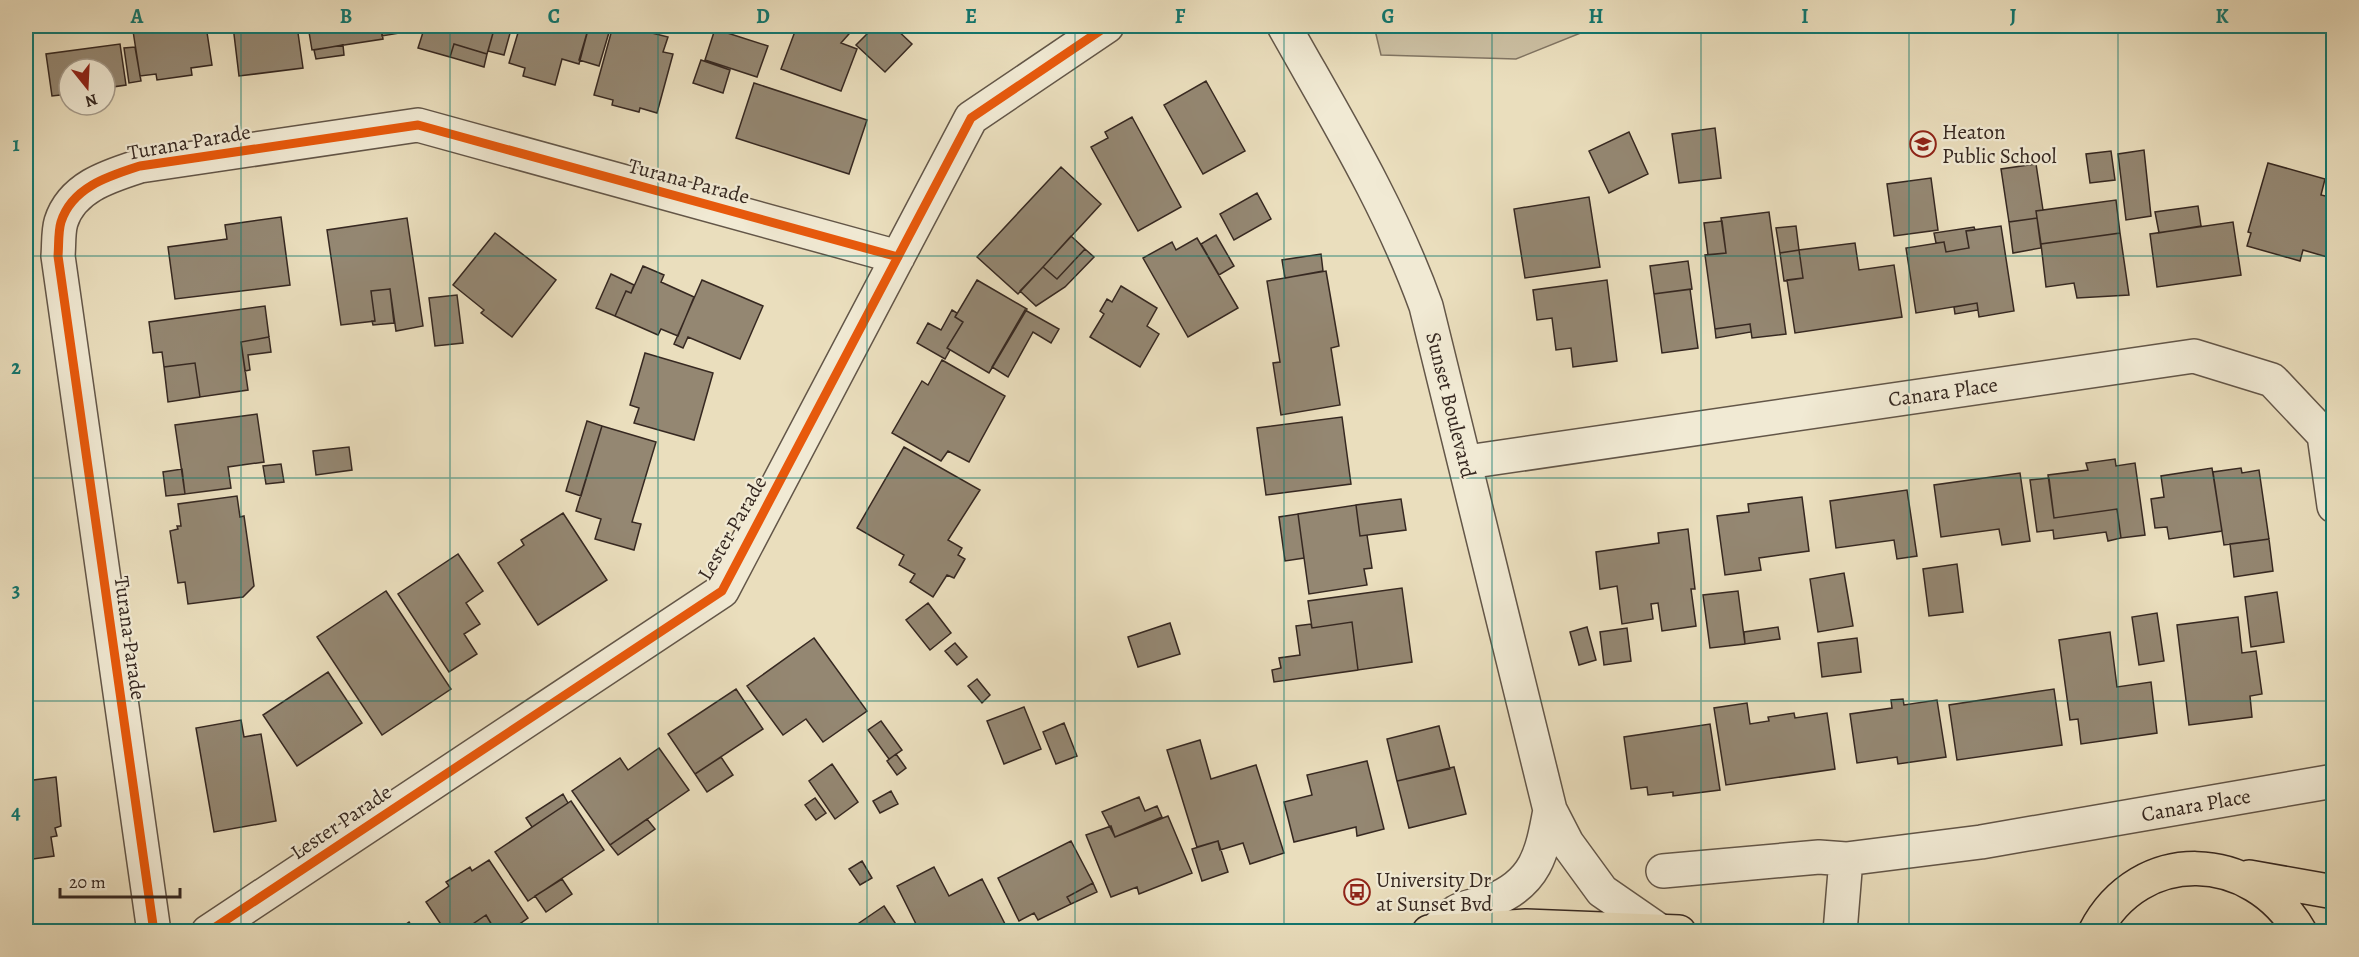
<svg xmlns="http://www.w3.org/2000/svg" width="2359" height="957" font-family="Alegreya,serif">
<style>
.green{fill:#cbbfa2;stroke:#807462;stroke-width:1.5}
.building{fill:#948772;stroke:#362821;stroke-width:1.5}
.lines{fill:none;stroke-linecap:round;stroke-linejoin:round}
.minor-casing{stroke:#635648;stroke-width:36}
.major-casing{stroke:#362821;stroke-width:36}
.minor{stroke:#f1ead4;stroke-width:33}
.major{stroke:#eadebd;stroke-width:33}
.cycleway-casing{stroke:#f1ead4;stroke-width:13}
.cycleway{stroke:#e8590c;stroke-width:9}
.grid{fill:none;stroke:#0f766e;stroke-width:1.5;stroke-opacity:0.55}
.labels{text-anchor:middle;stroke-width:4.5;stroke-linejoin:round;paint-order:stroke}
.poi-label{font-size:21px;fill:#362821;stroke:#f1ead4;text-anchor:start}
.street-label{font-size:21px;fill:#362821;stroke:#f1ead4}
.neatline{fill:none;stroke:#0f766e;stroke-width:2}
.grid-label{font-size:20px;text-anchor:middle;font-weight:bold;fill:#0f766e}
</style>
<rect width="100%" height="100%" fill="#eadebd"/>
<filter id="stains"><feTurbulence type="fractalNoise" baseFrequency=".00333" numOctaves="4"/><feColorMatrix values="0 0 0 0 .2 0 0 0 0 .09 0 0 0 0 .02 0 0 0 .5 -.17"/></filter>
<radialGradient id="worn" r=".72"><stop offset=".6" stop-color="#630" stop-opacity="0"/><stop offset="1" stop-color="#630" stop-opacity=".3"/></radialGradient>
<path class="green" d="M1374,26H1598L1516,59L1381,55Z"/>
<path class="building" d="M26,26H28L30,38L26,39Z
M33,26H59L60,29L35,33Z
M120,26H151L152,28L121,32Z
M169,26H206L212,65L191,68L192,75L157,80L156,74L140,76L133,31Z
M233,26H297L303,68L239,76Z
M308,26H381L383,39L312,50Z
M381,26H405L406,32L382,36Z
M425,26H495L487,54L454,44L450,57L418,48Z
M495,26H512L504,55L488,51Z
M520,26H589L579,64L562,59L555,85L523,76L525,68L509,63Z
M589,26L610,29L599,66L579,60Z
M613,26H624L668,37L663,52L673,54L657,113L640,108L639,112L612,105L613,100L594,95Z
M656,26H678L677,31Z
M797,26H856L841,43L857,49L841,91L781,69Z
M875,26H893L912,44L885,72L856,45Z
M715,29L768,46L757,77L705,60Z
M120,44L126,85L113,87V92L105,93V69H69V94L52,96L46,54Z
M454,44L487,54L484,67L450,57Z
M343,45L344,55L316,59L314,50Z
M135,47L141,81L129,83L124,48Z
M701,60L730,70L723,93L693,83Z
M1206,81L1245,151L1203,174L1164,105Z
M754,83L867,120L849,174L736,138Z
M1132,117L1181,207L1138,231L1091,147L1108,138L1105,132Z
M1715,128L1721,178L1679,183L1672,134Z
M1629,132L1648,174L1609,193L1589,151Z
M2144,150L2151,216L2126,220L2118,154Z
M2111,151L2115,180L2090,183L2086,154Z
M2268,163L2325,179L2321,195L2334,198V259L2303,250L2300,261L2247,246L2251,233L2248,232Z
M2036,164L2043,210L2036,211L2037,218L2009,222L2001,169Z
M1061,167L1101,204L1018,294L977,257Z
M1931,178L1938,230L1894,236L1887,184Z
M1257,193L1271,219L1234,240L1220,214Z
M1589,197L1600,267L1525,278L1514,209Z
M2116,200L2120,233L2041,244L2036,211Z
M2198,206L2201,226L2159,233L2155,212Z
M1769,212L1786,334L1752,338L1750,324L1715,329L1705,255L1726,253L1721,218Z
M281,217L290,285L175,299L168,247L227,239L225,225Z
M407,218L423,326L396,331L390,289L371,291L375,321L341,325L327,230Z
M2037,218L2041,248L2013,253L2009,222Z
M1722,221L1726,253L1708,255L1704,223Z
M2233,222L2241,275L2157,287L2150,234Z
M1796,226L1799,250L1780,253L1776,228Z
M2001,226L2014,311L1979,317L1977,303L1916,313L1906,248L1944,242L1946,252L1969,248L1966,231Z
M1974,227L1975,230L1966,231L1969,248L1946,252L1944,242L1936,243L1934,233Z
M495,233L556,280L512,337L481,313L484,310L453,285Z
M2120,233L2129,295L2077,298L2074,283L2046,287L2041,244Z
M1216,235L1234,266L1219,275L1201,244Z
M1071,236L1085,249L1057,279L1043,267Z
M1197,238L1238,308L1188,337L1143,258L1172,242L1176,250Z
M1855,243L1859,270L1894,265L1902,317L1795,333L1787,280L1803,278L1799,250Z
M1085,249L1094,257L1065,287L1036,306L1020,291L1043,267L1057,279Z
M1799,250L1803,278L1784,281L1780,253Z
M1321,254L1323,271L1285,278L1282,260Z
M1688,261L1692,289L1654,294L1650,266Z
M643,266L664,275L661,282L694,297L678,336L661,329L658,335L615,316L626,291L631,293Z
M1326,271L1339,346L1331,348L1340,405L1281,415L1273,363L1280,362L1267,281Z
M611,274L634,285L631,293L626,291L615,316L596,308Z
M702,280L763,306L740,359L688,337L683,348L674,344Z
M977,280L1027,309L989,373L947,348L963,322L955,317Z
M1607,280L1617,361L1573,367L1571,348L1556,350L1552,318L1537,320L1533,290Z
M1121,286L1157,308L1147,326L1159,334L1140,367L1090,337L1104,314L1100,311L1107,299L1112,302Z
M390,289L394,323L373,325L372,321H375L371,291Z
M1690,289L1698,348L1662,353L1654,294Z
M457,295L463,343L435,346L429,298Z
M1977,303L1978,310L1955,314L1954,307Z
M265,306L269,337L241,342L248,390L200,397L195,363L164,367L162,352L153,353L149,322Z
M952,310L957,313L955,317L963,322L947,348L950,350L945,359L917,343L928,323L941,330Z
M1025,310L1059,329L1051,343L1033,332L1008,377L992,367Z
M1750,324L1751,332L1716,338L1715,329Z
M269,337L271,352L248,355L250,370L245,371L241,342Z
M645,353L713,373L694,440L634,423L639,408L630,405Z
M942,360L1005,396L969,462L948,451L941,461L892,433L922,381L928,385Z
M195,363L200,397L168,402L164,367Z
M257,414L264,462L228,467L231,488L185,494L175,425Z
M1342,417L1351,484L1266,495L1257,428Z
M587,421L602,426L581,496L566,491Z
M602,426L656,442L632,522L641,524L634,550L595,539L601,519L576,511Z
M349,447L352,470L316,475L313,451Z
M904,447L980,490L948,540L962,548L958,555L965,559L954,578L947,575L933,597L910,582L915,574L899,565L904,555L857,528Z
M2115,459L2116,466L2135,463L2145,535L2121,538L2117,509L2054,518L2048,475L2088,470L2086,463Z
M281,464L284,482L266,484L263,466Z
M2212,468L2222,531L2169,539L2167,527L2155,528L2151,499L2164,497L2161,476Z
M2241,468L2242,473L2259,470L2269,539L2224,545L2213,472Z
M182,469L185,494L166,496L163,472Z
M2020,473L2030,541L2002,545L1999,529L1941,537L1934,485Z
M2049,478L2054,518L2117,509L2121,538L2108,541L2106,532L2054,539L2053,530L2037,532L2030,480Z
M1907,490L1917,556L1897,559L1894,540L1836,548L1830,501Z
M237,496L240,517L244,516L254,586L243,597L188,604L185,582L178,583L170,531L178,529L177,526H181L178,504Z
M1802,497L1809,551L1759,558L1761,570L1725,575L1717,516L1749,512L1748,504Z
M1401,499L1406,530L1360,536L1356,505Z
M1356,505L1360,536L1367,535L1372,568L1364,569L1367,585L1309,594L1298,514Z
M563,513L607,580L538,625L498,563L524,545L521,540Z
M1298,514L1304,558L1285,561L1279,517Z
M1688,529L1695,589H1691L1696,626L1662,631L1658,603L1651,604L1653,619L1622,624L1617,586L1600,589L1596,552L1659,543L1658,533Z
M2269,539L2273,571L2234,577L2230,544Z
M458,554L483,591L466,603L480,624L464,634L477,654L449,672L398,594Z
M1957,564L1963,612L1929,616L1923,569Z
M1844,573L1853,626L1818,632L1810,579Z
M1402,588L1412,662L1358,670L1352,622L1312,628L1308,601Z
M386,591L451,689L382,735L317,637Z
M1738,591L1745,644L1710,648L1703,595Z
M2277,592L2284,642L2251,647L2245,597Z
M928,603L951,633L930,650L906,620Z
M2157,613L2164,661L2139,665L2132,617Z
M2238,617L2242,653L2256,651L2262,694L2250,696L2252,717L2189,725L2177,625Z
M1352,622L1358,670L1274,682L1272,670L1281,668L1279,658L1300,655L1296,626L1311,624L1312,628Z
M1170,623L1180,654L1138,667L1128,637Z
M1587,627L1596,660L1579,665L1570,632Z
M1778,627L1780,639L1745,644L1744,632Z
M1627,628L1631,661L1604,665L1600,632Z
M2110,632L2117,687L2151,682L2157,733L2081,744L2078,719L2070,720L2059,640Z
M814,638L867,711L823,742L806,719L783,735L747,686Z
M1857,638L1861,672L1822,677L1818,643Z
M955,643L967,657L957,665L945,651Z
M328,672L362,723L297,766L263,715Z
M977,679L990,695L982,703L968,686Z
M736,689L763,729L695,774L668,734Z
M2054,689L2062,745L1957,760L1949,705Z
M1903,699L1904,705L1937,700L1946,757L1898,764L1897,757L1857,763L1850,714L1892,708L1891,700Z
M26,703L29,724L26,725Z
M1747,703L1750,724L1769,721L1768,717L1794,713L1795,718L1827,713L1835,769L1726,785L1714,708Z
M1024,707L1041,749L1004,764L987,721Z
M241,720L244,737L261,734L276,821L214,832L196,728Z
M881,721L902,750L889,759L868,730Z
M1064,723L1077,756L1056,764L1043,732Z
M1710,724L1720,790L1673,796V792L1648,795L1647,787L1631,789L1624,737Z
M1439,726L1450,769L1397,781L1387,739Z
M1200,740L1211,779L1256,765L1284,853L1250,864L1243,843L1220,850L1218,841L1197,847L1167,750Z
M659,748L689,790L610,845L572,791L620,758L628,770Z
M896,754L906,768L897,775L887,761Z
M721,757L733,775L707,792L695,774Z
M1367,761L1384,829L1357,836L1356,827L1294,842L1284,802L1312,795L1307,775Z
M832,764L858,802L835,819L809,781Z
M1454,767L1466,814L1409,828L1397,781Z
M56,777L61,826L55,828L57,836L51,837L54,856L26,860V781Z
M891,791L898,804L880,813L873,801Z
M563,794L568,803L532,827L526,818Z
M1139,797L1145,811L1157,806L1162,817L1115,837L1102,812Z
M815,798L826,813L816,820L805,805Z
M571,801L604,850L528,901L495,852Z
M1168,816L1192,873L1139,894L1137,887L1111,897L1086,835L1111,826L1115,837Z
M647,819L655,829L618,855L610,845Z
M1071,841L1093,883L1067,897L1071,904L1038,920L1034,913L1019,921L998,878Z
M1218,841L1228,872L1202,881L1192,849Z
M489,860L528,918L508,932H496L486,915L461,932H446L426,902L449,886L446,882L470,867L472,871Z
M862,861L872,878L860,885L849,869Z
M934,867L949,896L982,879L1006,926L995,932H920L897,886Z
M562,879L572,894L546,912L535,896Z
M1093,883L1097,892L1071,904L1067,897Z
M884,906L901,932H846Z
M486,915L496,932H461Z
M409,922L415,932H395Z
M50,927L51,932H26V930Z"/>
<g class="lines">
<g class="minor-casing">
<path id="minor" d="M1284,26C1335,117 1390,206 1426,306L1550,810L1567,843L1602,891L1657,929
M1467,462L2194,356L2272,380L2324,435L2334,506
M1663,871L1819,857L1846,859
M1435,931C1442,925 1448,917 1456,912C1465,906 1480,905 1491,901C1536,883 1542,854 1550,810
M154,932L58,256C59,245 58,232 61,222C72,187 109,176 140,166L418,125L898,257
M208,932L722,591L971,118L1107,26
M1840,932L1846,859L1981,842L2334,781"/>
</g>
<g class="major-casing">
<path id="major" d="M2249,877L2334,892
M1429,932L1526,926L1679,932
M2095,932C2140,845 2253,850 2300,932"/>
</g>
<use href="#minor" class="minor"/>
<use href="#major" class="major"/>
<g class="cycleway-casing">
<path id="cycleway" d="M154,932L58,256C59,245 58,232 61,222C72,187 109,176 140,166L418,125L898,257
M208,932L722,591L971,118L1107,26"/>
</g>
<use href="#cycleway" class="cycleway"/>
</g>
<path class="grid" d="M241,26V932M450,26V932M658,26V932M867,26V932M1075,26V932M1284,26V932M1492,26V932M1701,26V932M1909,26V932M2118,26V932M26,256H2334M26,478H2334M26,701H2334"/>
<defs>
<g id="school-ring" transform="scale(1.35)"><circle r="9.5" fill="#f1ead4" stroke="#8f2418" stroke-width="1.5"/><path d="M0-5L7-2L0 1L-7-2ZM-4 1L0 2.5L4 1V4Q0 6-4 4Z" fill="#8f2418"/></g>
<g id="bus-ring" transform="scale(1.35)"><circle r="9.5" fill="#f1ead4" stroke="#8f2418" stroke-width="1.5"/><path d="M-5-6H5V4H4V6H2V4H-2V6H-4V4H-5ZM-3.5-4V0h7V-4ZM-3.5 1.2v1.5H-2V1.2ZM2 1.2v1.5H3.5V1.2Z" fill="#8f2418"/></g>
</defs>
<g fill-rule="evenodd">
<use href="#school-ring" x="1923" y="144"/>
<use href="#bus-ring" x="1357" y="892"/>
</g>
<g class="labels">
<g class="poi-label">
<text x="1942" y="139">Heaton<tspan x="1942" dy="24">Public School</tspan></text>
<text x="1376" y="887">University Dr<tspan x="1376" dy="24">at Sunset Bvd</tspan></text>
</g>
<g class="street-label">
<text transform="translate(189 142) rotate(-10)" y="7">Turana Parade</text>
<text transform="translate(689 181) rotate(15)" y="7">Turana Parade</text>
<text transform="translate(1943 392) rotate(-8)" y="7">Canara Place</text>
<text transform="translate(1451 405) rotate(76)" y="7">Sunset Boulevard</text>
<text transform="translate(732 528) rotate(-60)" y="7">Lester Parade</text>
<text transform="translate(130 638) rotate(82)" y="7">Turana Parade</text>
<text transform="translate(2196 805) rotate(-10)" y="7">Canara Place</text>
<text transform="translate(341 822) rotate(-34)" y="7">Lester Parade</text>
</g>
</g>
<rect width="2359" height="957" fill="none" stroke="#eadebd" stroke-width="66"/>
<g transform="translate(87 87) rotate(162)"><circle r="28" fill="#f1ead4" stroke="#a69c8c" stroke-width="1.5"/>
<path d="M0-4.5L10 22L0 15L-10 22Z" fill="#8f2418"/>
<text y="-9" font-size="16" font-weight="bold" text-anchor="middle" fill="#362821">N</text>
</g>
<path d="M60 888v9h120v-9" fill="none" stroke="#362821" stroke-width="3"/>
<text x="69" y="888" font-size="18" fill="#362821" stroke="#f1ead4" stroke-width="4.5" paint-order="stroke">20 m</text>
<rect x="33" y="33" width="2293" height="891" class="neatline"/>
<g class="grid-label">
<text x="137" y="23">A</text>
<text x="346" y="23">B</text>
<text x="554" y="23">C</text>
<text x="763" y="23">D</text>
<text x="971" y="23">E</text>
<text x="1180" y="23">F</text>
<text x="1388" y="23">G</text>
<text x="1596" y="23">H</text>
<text x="1805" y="23">I</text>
<text x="2013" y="23">J</text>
<text x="2222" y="23">K</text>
<text x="16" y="151">1</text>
<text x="16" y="374">2</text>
<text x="16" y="597">3</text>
<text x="16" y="819">4</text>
</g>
<rect width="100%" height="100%" filter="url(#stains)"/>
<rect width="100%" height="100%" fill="url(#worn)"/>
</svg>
